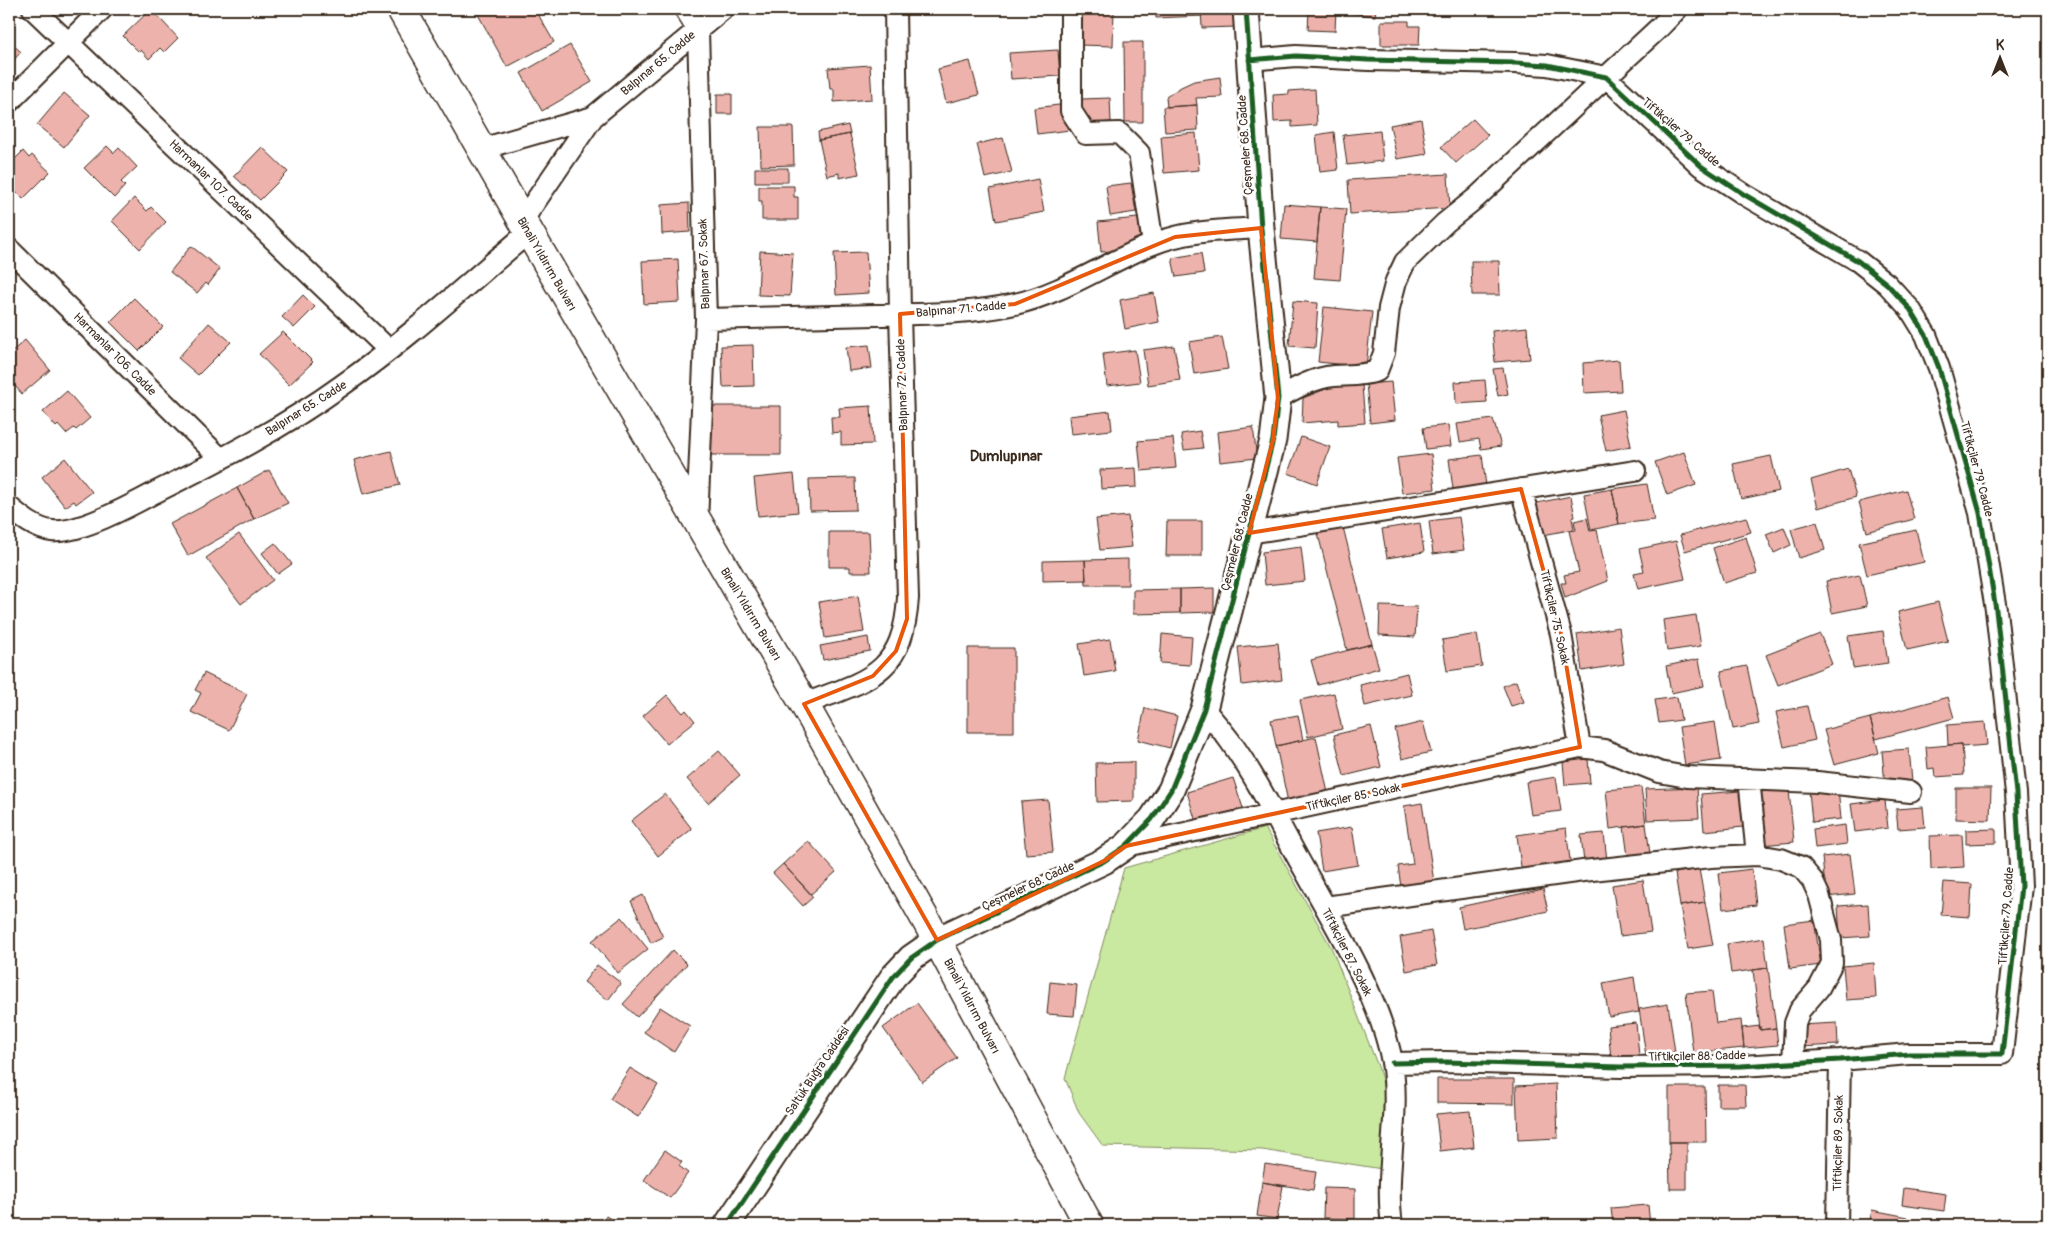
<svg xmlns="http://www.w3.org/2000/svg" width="2057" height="1234" font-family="Pangolin,sans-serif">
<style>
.green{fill:#c9e8a0;stroke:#82895f}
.building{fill:#edb2ac;stroke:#3b2a1e}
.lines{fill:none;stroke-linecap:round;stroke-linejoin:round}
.minor-casing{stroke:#3b2a1e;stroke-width:24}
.tertiary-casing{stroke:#3b2a1e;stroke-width:29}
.secondary-casing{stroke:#3b2a1e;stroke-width:31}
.minor{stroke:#fff;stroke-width:20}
.tertiary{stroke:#fff;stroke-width:25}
.secondary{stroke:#fff;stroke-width:28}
.cycleway-casing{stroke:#fff;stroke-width:8}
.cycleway{stroke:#1b5e20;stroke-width:5}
.marked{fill:none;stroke:#e8590c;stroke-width:4;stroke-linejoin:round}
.labels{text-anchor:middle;stroke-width:5;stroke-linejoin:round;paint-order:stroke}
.street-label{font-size:12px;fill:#3b2a1e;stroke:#fff}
.quarter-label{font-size:15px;font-weight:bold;fill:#3b2a1e;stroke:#fff}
</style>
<rect width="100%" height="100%" fill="#fff"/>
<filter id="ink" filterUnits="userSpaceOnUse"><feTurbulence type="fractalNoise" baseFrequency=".02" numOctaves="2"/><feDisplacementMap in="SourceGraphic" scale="10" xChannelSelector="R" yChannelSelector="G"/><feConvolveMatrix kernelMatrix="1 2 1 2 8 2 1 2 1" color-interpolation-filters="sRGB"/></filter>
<g filter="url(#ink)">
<path class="green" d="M1265,828L1332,949L1379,1069L1385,1092V1122L1382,1169L1262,1150L1103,1146L1079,1113L1065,1078L1124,868Z"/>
<path class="building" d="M151,9L178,38L164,52L160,48L149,59L141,50L139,52L123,36Z
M475,9H535L554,42L507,67Z
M575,9H589L579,15Z
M1080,9H1114L1113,46L1079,45Z
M1156,9H1201L1202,16L1156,18Z
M1201,9H1235L1236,27L1202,28Z
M1309,9H1336L1335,31L1308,30Z
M1341,9H1376L1375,16L1341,12Z
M1381,21H1409V26H1420L1419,45H1381Z
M9,41L21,52L9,65Z
M1124,42H1143V122H1125Z
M570,45L592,82L542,111L521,73Z
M1058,50L1060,76L1011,79L1009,53Z
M970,61L979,95L946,103L938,69Z
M870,65L872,99L834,102V89H830L828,68Z
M1220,77L1222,97L1196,98L1197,105L1167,107L1166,97L1181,87L1194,81Z
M1315,89L1317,125L1292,127V121L1274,122L1273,95L1289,94V91Z
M64,93L90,115L64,147L37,125Z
M717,94H732V114H717Z
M1110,98L1111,122L1083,124L1082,99Z
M1067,104L1070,130L1037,134L1034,108Z
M1197,105L1198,130L1165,132L1163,107Z
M1421,119L1427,154L1397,159L1390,125Z
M1473,119L1488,135L1456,163L1441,147Z
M848,125L850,134L819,140L818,132Z
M760,127H793L794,165L761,166Z
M1380,131L1383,161L1347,165L1343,135Z
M1334,132L1338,170L1320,172L1316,135Z
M1196,133L1199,170L1164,173L1161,136Z
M850,134L859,174L839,178V173L827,176L819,140Z
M1003,138L1012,172L985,178L977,144Z
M107,146L114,153L119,148L137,167L121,182L125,186L114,198L84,168Z
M262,147L288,172L260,200L234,176Z
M23,151L29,158L32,155L50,172L23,199L15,191L13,193L9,189V165Z
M755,168H788V182H755Z
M1448,174L1450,208L1350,214L1348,180Z
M1038,179L1044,212L996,221L990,189Z
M1131,183L1136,212L1110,216L1106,186Z
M759,186H794V197H798V220H762V201H759Z
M134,198L147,211L151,207L166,222L140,249L112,221Z
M689,203L690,232L662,234L661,205Z
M1284,204L1320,207L1317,242L1281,239Z
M1320,207L1346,209L1340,280L1314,278Z
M1138,218L1141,248L1101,252L1098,222Z
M191,246L220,269L208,285L206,283L197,293L170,272Z
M760,251L793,253L790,296L758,295Z
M866,252L869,293L836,295L834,253Z
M1201,253L1204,273L1176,277L1172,258Z
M678,259L680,302L644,304L642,261Z
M1471,261H1499L1500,295H1472Z
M1154,293L1159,322L1125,329L1120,300Z
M303,295L315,307L294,328L282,317Z
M134,298L163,327L139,351L110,322Z
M1293,301L1318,303L1315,348L1289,346Z
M1324,307L1372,312L1366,367L1318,362Z
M209,323L231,342L198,375L178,358Z
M1527,327L1530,359L1495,362L1492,331Z
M283,332L313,362L289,385L259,354Z
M1222,337L1228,369L1194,374L1189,342Z
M25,340L50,370L22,394L9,379V354Z
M753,345L754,386L723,387L721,346Z
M869,345L872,368L849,371L846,347Z
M1174,346L1180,380L1148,385L1143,350Z
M1135,350L1140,382L1107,386L1103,354Z
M1619,360L1621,391L1584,393L1583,363Z
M1503,368L1508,394L1498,396L1493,369Z
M1485,380L1487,402L1456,404L1455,382Z
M1391,382L1395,420L1370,423L1366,384Z
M1362,385L1365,423L1338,425V420L1302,423L1303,398L1331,387Z
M67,391L90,418L76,430L74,428L66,434L58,425L56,427L43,412Z
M709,406H781V455H709Z
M871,406L873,444L841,445V432L832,433L831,417H840L839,408Z
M1624,410L1631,446L1606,451L1598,415Z
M1110,411L1112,430L1071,434L1069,416Z
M1493,419L1501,446L1481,449L1479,439L1460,442L1457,424Z
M1448,425L1451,446L1426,449L1423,428Z
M1253,427L1257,458L1220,462L1217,432Z
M1200,431L1203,448L1184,450L1181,434Z
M1301,437L1330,447L1317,484L1288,473Z
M1173,438L1176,468L1141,471L1138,441Z
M391,451L400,485L363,494L354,460Z
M1684,452L1696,485L1667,495L1655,462Z
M1431,454L1435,489L1402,493L1397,458Z
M1482,455L1486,486L1453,489L1449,459Z
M1771,456L1779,491L1741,499L1733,464Z
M65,458L92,492L76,504L74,501L65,507L42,477Z
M1136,468L1137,487L1101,489L1100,470Z
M1848,469L1856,497L1818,508L1811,480Z
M269,470L288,503L254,519L237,488Z
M794,474L798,512L758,516L754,478Z
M855,478L856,510L810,511L809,479Z
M1647,484L1654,520L1619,524L1612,489Z
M237,488L254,519L188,556L170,524Z
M1612,489L1619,524L1591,530L1584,494Z
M1906,490L1914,519L1867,532L1859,502Z
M1571,496L1575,517L1572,518L1574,529L1538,536L1532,504Z
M1128,516L1132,547L1100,550L1096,519Z
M1459,517L1464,550L1433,554L1429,521Z
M1746,517L1751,532L1685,551L1680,535Z
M1587,518L1590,531L1597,530L1608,581L1565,598L1561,583H1566L1564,575L1579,572L1569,531L1576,530L1574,521Z
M1167,521H1202V556H1166Z
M1817,522L1825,550L1799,558L1791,529Z
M1420,523L1424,552L1387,558L1382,529Z
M1343,527L1372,644L1347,650L1318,534Z
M1784,527L1791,545L1774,553L1766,534Z
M1916,530L1924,562L1867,575L1859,543Z
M829,532H869L871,572H850V567H829Z
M239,534L273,580L241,604L206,558Z
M1746,537L1757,573L1724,583L1713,548Z
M1676,541L1685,579L1638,589L1634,573L1644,571L1639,549Z
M275,543L292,564L278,574L262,553Z
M1301,547L1305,581L1265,585L1262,552Z
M1128,559V585H1086L1085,560Z
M1085,560L1086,580L1043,581V561Z
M1860,575L1867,606L1832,613L1826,581Z
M1214,588V612L1180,613V589Z
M1180,589V613L1133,614V590Z
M858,596L864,632L825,638L819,602Z
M1938,602L1948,641L1907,650L1898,612Z
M1380,606L1417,607L1415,637L1379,635Z
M1696,615L1701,646L1667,651L1663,620Z
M1619,627L1624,664L1582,671L1577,634Z
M1883,631L1888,663L1853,668L1848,636Z
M1162,634L1192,637L1190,665L1160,663Z
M1477,634L1482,666L1447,671L1442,640Z
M1820,634L1832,664L1778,685L1766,655Z
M868,637L870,651L823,660L820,646Z
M1110,639L1115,671L1084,676L1079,644Z
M1278,643L1282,680L1242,685L1238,647Z
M1372,644L1379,668L1318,685L1311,660Z
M968,648H1014V732H968Z
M1699,659L1704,686L1671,693L1666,666Z
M1747,666L1759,724L1733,729L1721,671Z
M204,673L247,694L229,730L191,712L201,693L195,690Z
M1407,673L1412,695L1365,706L1360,685Z
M1516,681L1524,702L1511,706L1503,686Z
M1334,693L1342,729L1308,737L1300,700Z
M667,695L683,713L686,710L695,721L667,744L643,716Z
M1677,697L1681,720L1659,723L1655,700Z
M1948,697L1954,718L1876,739L1870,718Z
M1807,706L1815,740L1784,747L1776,712Z
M1145,708L1177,716L1170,748L1138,740Z
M1298,715L1303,740L1276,746L1271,720Z
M1870,718L1879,753L1834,765L1824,730Z
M1423,722L1431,752L1402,759L1395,729Z
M1715,722L1721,760L1685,765L1679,727Z
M1985,722L1987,745L1962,747V744L1948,745L1947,725Z
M1371,726L1381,767L1344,776L1334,735Z
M1316,737L1328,793L1288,802L1276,746Z
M1962,744L1964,775L1935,777L1934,768L1928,769L1926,747Z
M1909,749L1912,781L1885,784L1882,751Z
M719,751L740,775L708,803L687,779Z
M1588,759L1590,783L1565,785L1563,762Z
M1134,762V801L1097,802L1096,763Z
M1556,777L1561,811L1531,815L1526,782Z
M1233,778L1243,808L1196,822L1187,792Z
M1641,787L1646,824L1610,829L1606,790Z
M1697,787L1699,818L1647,820L1645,789Z
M1956,788H1991L1990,820L1956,819Z
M1838,789L1841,819L1812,822L1809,791Z
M1789,790L1794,842L1761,845L1756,792Z
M1740,791L1743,827L1704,831L1701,794Z
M665,794L692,829L658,856L631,821Z
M1048,800L1053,852L1026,854L1021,802Z
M1885,800L1888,828L1855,832L1851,804Z
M1422,803L1434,882L1401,887L1398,866L1413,864L1404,806Z
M1923,807L1925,827L1898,829L1896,809Z
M1646,824L1650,854L1628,857L1624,827Z
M1845,825L1847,844L1815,848L1813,829Z
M1352,827L1358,865L1322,871L1316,833Z
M1566,828L1571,868L1522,875L1517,835Z
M1996,829V843L1966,844V830Z
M1604,833L1607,861L1584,863L1581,835Z
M1962,835L1964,867L1931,869L1930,836Z
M808,841L836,872L811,894L783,864Z
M1850,854L1855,894L1826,897L1822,857Z
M783,864L813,897L803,906L773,873Z
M1699,869L1705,902L1680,906L1675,873Z
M1752,869L1756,905L1723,909L1719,873Z
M1643,880L1651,932L1620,936L1612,885Z
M1944,882L1972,884L1970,917L1941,915Z
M1543,889L1548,911L1463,929L1459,907Z
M643,895L663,937L651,943L631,901Z
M1705,902L1713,945L1688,949L1680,906Z
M1868,904L1870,936L1840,938L1838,906Z
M622,917L648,949L618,973L592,941Z
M1814,920L1821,965L1790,969L1784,924Z
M1431,931L1437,965L1406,971L1400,937Z
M1764,938L1768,968L1731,973L1727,944Z
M673,950L687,964L637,1017L623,1004Z
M1874,963L1876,998L1846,1000L1843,966Z
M597,965L621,983L608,1000L584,982Z
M1768,968L1776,1028L1760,1030L1753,970Z
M1634,977L1639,1012L1609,1017L1603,983Z
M1050,982L1077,985L1074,1016L1047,1014Z
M1712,991L1716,1023L1741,1020L1744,1048L1693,1053L1686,993Z
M917,1003L957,1058L922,1082L883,1028Z
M1668,1004L1675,1052L1646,1056L1639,1009Z
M660,1007L690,1026L674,1052L644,1032Z
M1636,1023L1639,1056L1611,1059L1608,1026Z
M1837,1023L1838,1045L1800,1047L1799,1025Z
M1760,1026V1030L1776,1028L1778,1045L1744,1048L1742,1028Z
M630,1068L658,1085L638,1117L610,1099Z
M1437,1079H1514V1104L1437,1103Z
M1556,1084L1558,1138L1518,1140L1516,1086Z
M1718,1085H1745L1746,1106H1718Z
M1669,1087H1705L1706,1142H1669Z
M1470,1111L1474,1147L1440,1151L1436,1114Z
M1669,1142H1687V1189H1670Z
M665,1150L682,1162L679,1166L688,1173L670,1198L644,1180Z
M1265,1164L1316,1172L1313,1190L1262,1182Z
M1262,1182L1283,1186L1277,1219L1257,1216Z
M1324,1188L1355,1189V1219L1323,1218Z
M1904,1188L1946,1194L1944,1211L1902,1205Z
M1648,1205L1650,1225H1613L1611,1208Z
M1872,1210L1908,1217L1907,1225H1869Z
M606,1216L617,1223L615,1225H599Z"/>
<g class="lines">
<g class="minor-casing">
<path id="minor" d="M33,9L389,350
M685,9L698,30L706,319L697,522
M1071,9V111L1086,134L1119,133L1139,153L1153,244
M1249,60L1296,56L1368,60L1515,63L1547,65L1606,77L1701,166L1745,195L1858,261L1887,284L1910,309L1926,335L1939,368L1980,513L1996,610L2016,793L2021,886L2002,1054H1909L1840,1060L1741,1066L1620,1067L1446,1062L1392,1063
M9,102L102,9
M481,149L593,117
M522,221L593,117L723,9
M9,249L221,459
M706,319C763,318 819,316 876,315C922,314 970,314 1015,304C1064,293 1107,262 1153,244C1188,230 1225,230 1261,228
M1278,398C1296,388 1313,378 1334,376C1349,375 1362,376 1377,371L1384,353L1389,308L1396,281L1405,262L1445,223L1476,198L1661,26L1677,9
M1521,489L1561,634L1580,747
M9,507C21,517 35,529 52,531C78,534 130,506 154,493C218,461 283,428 341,386C407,340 467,284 529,232
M1249,533L1635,471
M804,704C868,680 903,675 908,598L900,314L895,9
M1204,709C1213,720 1222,730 1230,741C1259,781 1280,827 1304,869C1335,925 1381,1000 1392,1062C1401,1116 1384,1171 1392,1225
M1749,779L1757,855
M1126,846L1580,747L1604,750L1659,772L1687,777L1817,782L1911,792
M1325,907L1583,871L1711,857L1757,855L1781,859L1801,867L1812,880L1819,895L1831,940L1832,963L1819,988L1800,1010L1795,1023L1793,1063
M1837,1225L1840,1060"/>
</g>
<g class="tertiary-casing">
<path id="tertiary" d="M727,1225L893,977L911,958L937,940L1104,861L1126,846L1152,819L1171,790L1204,709L1273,440L1278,398L1261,228L1246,9"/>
</g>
<g class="secondary-casing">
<path id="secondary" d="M401,9L529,232L804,704L937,940L1089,1225"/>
</g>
<use href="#minor" class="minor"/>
<use href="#tertiary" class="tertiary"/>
<use href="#secondary" class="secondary"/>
<g class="cycleway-casing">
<path id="cycleway" d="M1249,60L1296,56L1368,60L1515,63L1547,65L1606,77L1701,166L1745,195L1858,261L1887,284L1910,309L1926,335L1939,368L1980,513L1996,610L2016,793L2021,886L2002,1054H1909L1840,1060L1741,1066L1620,1067L1446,1062L1392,1063
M727,1225L893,977L911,958L937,940L1104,861L1126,846L1152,819L1171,790L1204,709L1273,440L1278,398L1261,228L1246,9"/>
</g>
<use href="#cycleway" class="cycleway"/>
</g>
</g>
<path class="marked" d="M1261,228L1278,398L1273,440L1249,533L1521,489L1561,634L1580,747L1126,846L1104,861L937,940L804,704L873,676L896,651L907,619L900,314L1015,304L1175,237Z"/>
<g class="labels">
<g class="street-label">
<text transform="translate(658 63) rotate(-40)" y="4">Balpınar 65. Cadde</text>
<text transform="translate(1681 132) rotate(41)" y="4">Tiftikçiler 79. Cadde</text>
<text transform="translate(1245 145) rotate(-94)" y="4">Çeşmeler 68. Cadde</text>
<text transform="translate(211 180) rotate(44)" y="4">Harmanlar 107. Cadde</text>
<text transform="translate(547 264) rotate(60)" y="4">Binali Yıldırım Bulvarı</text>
<text transform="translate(704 264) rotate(-92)" y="4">Balpınar 67. Sokak</text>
<text transform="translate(961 309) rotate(-5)" y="4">Balpınar 71. Cadde</text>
<text transform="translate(115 354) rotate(45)" y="4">Harmanlar 106. Cadde</text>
<text transform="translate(902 385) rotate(-92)" y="4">Balpınar 72. Cadde</text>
<text transform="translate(306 408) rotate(-32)" y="4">Balpınar 65. Cadde</text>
<text transform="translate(1977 469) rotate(75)" y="4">Tiftikçiler 79. Cadde</text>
<text transform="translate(1237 542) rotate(-76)" y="4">Çeşmeler 68. Cadde</text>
<text transform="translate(751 614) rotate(59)" y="4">Binali Yıldırım Bulvarı</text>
<text transform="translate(1555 617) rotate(77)" y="4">Tiftikçiler 75. Sokak</text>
<text transform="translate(1353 797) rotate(-12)" y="4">Tiftikçiler 85. Sokak</text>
<text transform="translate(1028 886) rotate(-25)" y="4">Çeşmeler 68. Cadde</text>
<text transform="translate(2006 916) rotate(-86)" y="4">Tiftikçiler 79. Cadde</text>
<text transform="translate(1347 952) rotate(63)" y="4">Tiftikçiler 87. Sokak</text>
<text transform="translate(972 1006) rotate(62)" y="4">Binali Yıldırım Bulvarı</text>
<text transform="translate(1697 1056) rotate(-1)" y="4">Tiftikçiler 88. Cadde</text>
<text transform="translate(817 1071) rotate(-56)" y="4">Saltuk Buğra Caddesi</text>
<text transform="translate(1838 1143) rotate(-89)" y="4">Tiftikçiler 89. Sokak</text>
</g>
<g class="quarter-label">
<text x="1006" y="461">Dumlupınar</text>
</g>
</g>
<rect width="2057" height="1234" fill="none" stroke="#fff" stroke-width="30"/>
<rect x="15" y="15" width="2027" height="1204" fill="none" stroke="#3b2a1e" stroke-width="2" filter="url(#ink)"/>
<g transform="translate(2000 58)" stroke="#ffffff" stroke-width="4" paint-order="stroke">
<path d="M0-4L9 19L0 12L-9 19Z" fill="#3b2a1e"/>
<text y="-8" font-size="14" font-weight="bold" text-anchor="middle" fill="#3b2a1e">K</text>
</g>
</svg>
